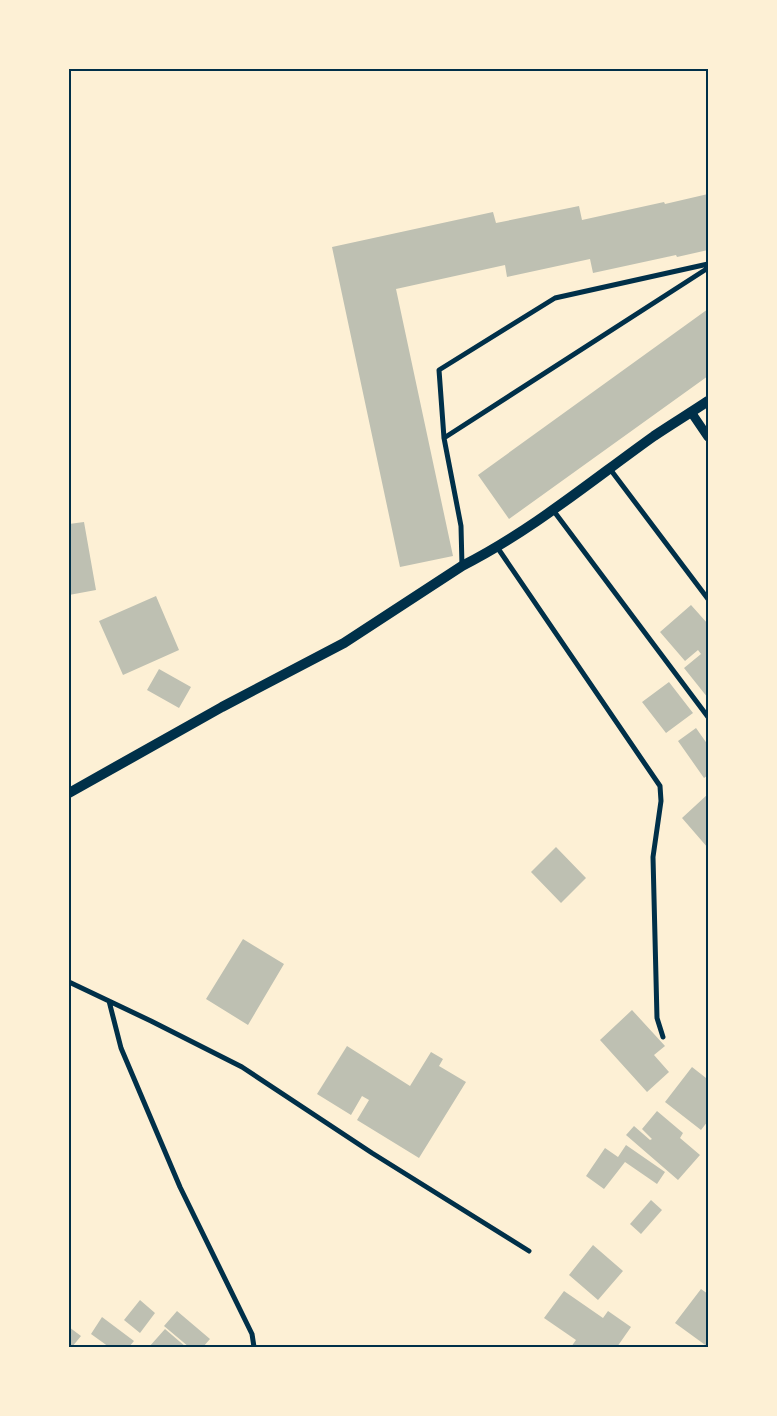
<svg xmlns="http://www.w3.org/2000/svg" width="777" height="1416" font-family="Arial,sans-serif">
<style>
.building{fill:#bec0b2}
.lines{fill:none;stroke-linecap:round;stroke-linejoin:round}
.minor{stroke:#003049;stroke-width:5}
.tertiary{stroke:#003049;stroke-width:9}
.secondary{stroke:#003049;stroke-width:10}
.neatline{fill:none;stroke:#003049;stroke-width:2}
</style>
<rect width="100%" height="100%" fill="#fdf0d5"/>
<path class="building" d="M708,194V250L677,257L676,255L593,273L590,259L507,277L505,265L396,289L453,556L400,567L332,247L493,212L496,223L579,206L582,220L664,202L665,204Z
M708,309V376L509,519L478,475Z
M84,522L96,590L69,595V524Z
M156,596L179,650L123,675L99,621Z
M691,605L708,624V650L706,651L708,654V698L684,668L701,654L698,650L685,661L660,632Z
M159,669L191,687L179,708L147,690Z
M669,682L693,713L666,733L642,702Z
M696,728L708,745V775L704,778L678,741Z
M708,794V848L682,818Z
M556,847L586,878L561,903L531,872Z
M243,939L284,964L248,1025L206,999Z
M632,1010L665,1046L654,1055L669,1072L647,1092L600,1040Z
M347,1046L410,1086L431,1052L443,1059L439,1066L466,1082L419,1158L357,1120L369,1100L362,1096L351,1115L317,1094Z
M692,1067L706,1078L708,1076V1121L701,1130L665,1102Z
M657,1111L683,1133L680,1138L700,1155L678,1180L626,1135L634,1126L650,1140L652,1139L642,1129Z
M626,1145L665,1172L657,1184L625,1162L604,1189L586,1176L605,1148L618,1157Z
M651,1200L662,1210L641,1234L630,1224Z
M593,1245L623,1271L598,1300L569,1275Z
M701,1289L708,1294V1347L675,1323Z
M564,1291L603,1318L608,1311L631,1327L617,1347H571L576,1340L544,1318Z
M140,1300L155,1313L140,1333L124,1320Z
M177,1311L210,1339L203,1347H189L164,1326Z
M102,1317L134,1341L129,1347H109L91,1334Z
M69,1327L81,1336L72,1347H69Z
M165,1329L186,1347H149Z"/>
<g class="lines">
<path class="minor" d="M444,438L708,268
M610,469L708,599
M553,510L708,717
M497,547L660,786L661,801L653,857L657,1018L663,1037
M462,566L461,526L444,438L439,370L555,298L708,264
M69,982L151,1021L242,1067L372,1153L529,1251
M109,1001L121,1048L180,1187L252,1334L254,1347"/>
<path class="tertiary" d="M691,412L708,437"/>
<path class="secondary" d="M69,793L222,707L344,643L462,566C531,531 591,481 654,436C672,424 690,413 708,401"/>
</g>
<rect width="777" height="1416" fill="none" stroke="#fdf0d5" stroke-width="140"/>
<rect x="70" y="70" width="637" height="1276" class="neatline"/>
</svg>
